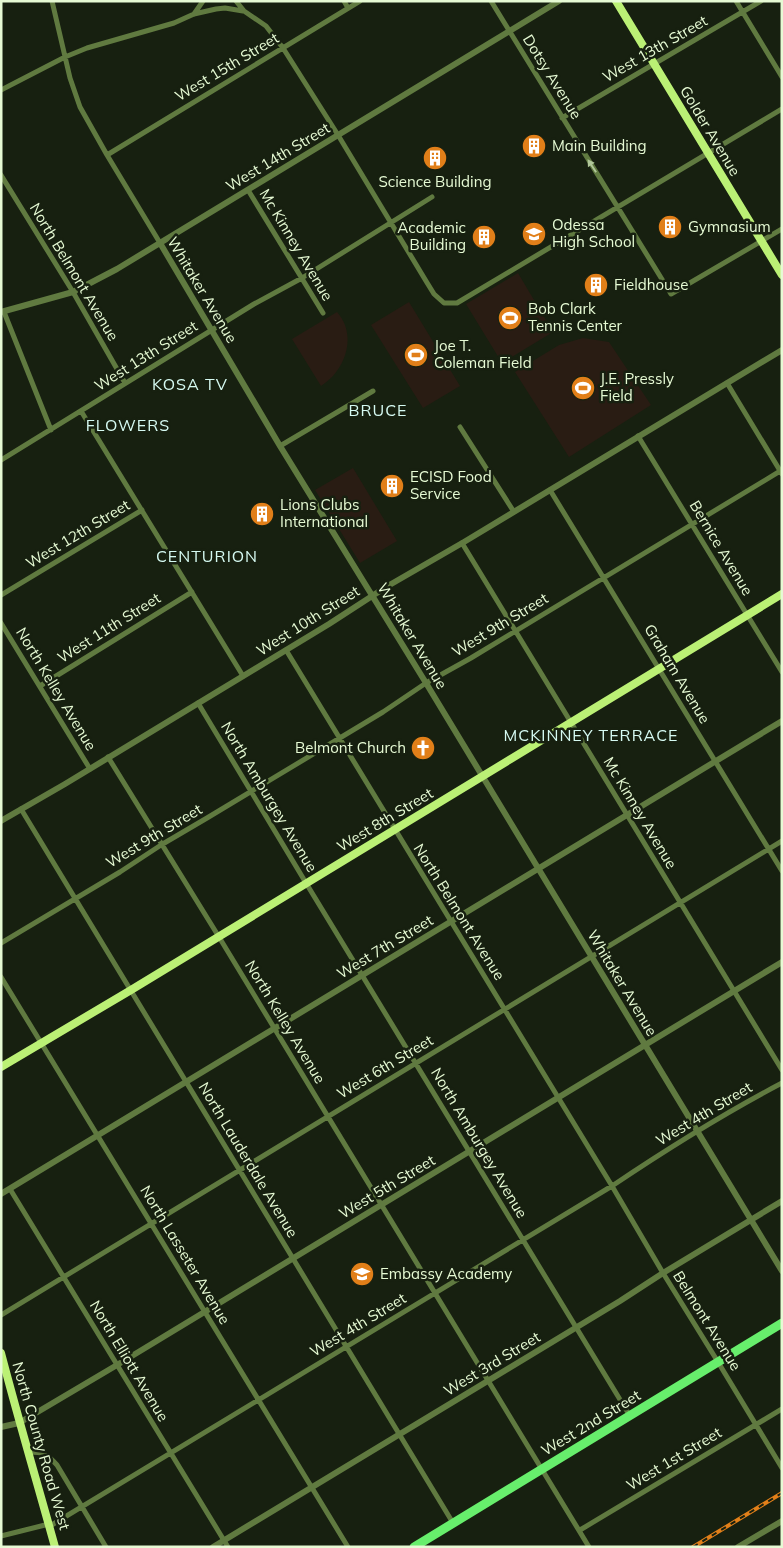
<svg xmlns="http://www.w3.org/2000/svg" width="783" height="1548" font-family="Mulish,sans-serif">
<style>
.green{fill:#291c13}
.lines{fill:none;stroke-linecap:round;stroke-linejoin:round}
.minor{stroke:#607a40;stroke-width:5}
.tertiary{stroke:#607a40;stroke-width:6}
.secondary{stroke:#bbf075;stroke-width:8}
.primary{stroke:#67ee6c;stroke-width:9}
.rail-casing{stroke:#e17f19;stroke-width:4}
.rail{stroke:#172010;stroke-width:2;stroke-dasharray:5.5;stroke-linecap:butt}
.oneway{fill:#b0c799}
.labels{text-anchor:middle;stroke-width:5;stroke-linejoin:round;paint-order:stroke}
.street-label{font-size:15px;fill:#e6fad4;stroke:#172010}
.poi-label{font-size:15px;fill:#e6fad4;stroke:#172010;text-anchor:start}
.neighbourhood-label{font-size:16px;letter-spacing:1px;fill:#d6faf2;stroke:#172010}
</style>
<rect width="100%" height="100%" fill="#172010"/>
<path class="green" d="M518,273L553,332L502,363L466,304Z
M409,302L460,386L423,408L371,325Z
M337,312C354,331 349,358 333,376C329,380 325,383 321,386L292,339Z
M583,338L609,342L651,405L569,457L515,372L559,345Z
M353,468L397,541L360,563L315,490Z"/>
<g class="lines">
<path class="minor" d="M52,1L70,78L80,107L107,155L160,243
M236,1L244,11L266,26L283,48L338,135L426,281L434,294L444,303H457L782,109
M344,1L348,8
M491,1L671,294L782,229
M736,1L782,77
M194,14L203,1
M1,90L65,57L87,48L174,23L194,14L216,9L225,8L243,11
M562,118L761,1
M107,155L360,1
M1,175L73,292L125,383
M248,190L323,313
M4,312L51,430
M727,383L782,474
M81,411L243,676
M460,427L514,512
M638,436L782,672
M280,446L373,391
M1,460L254,304L302,278L432,197
M550,490L782,871
M462,543L782,1070
M1,595L142,510
M1,623L90,769
M286,650L612,1186L663,1273L718,1362L782,1468
M40,686L192,592
M198,703L306,883L630,1416
M108,757L219,937L589,1547
M21,809L453,1523
M1,943L120,872L161,845L207,818L383,712L426,683L471,658L782,470
M1,977L348,1547
M10,1189L228,1547
M1,1315L782,841
M29,1452C43,1452 48,1455 57,1465L106,1547
M50,1526L612,1186C667,1149 723,1114 782,1083
M580,1530L782,1409
M1,1536L49,1524"/>
<path class="tertiary" d="M160,243L280,446L426,683L782,1271
M1,312L73,292L117,269L559,1
M1,821L65,784L329,624L386,587L464,542L782,350
M1,1194L782,721
M1,1427L19,1423L117,1365L782,962
M213,1547L620,1301L663,1273L782,1201
M738,1547L782,1521"/>
<path class="secondary" d="M616,1L782,275
M1,1067L131,990L782,594
M1,1353C18,1418 37,1482 55,1547"/>
<path class="primary" d="M414,1547L782,1323"/>
<g class="rail-casing">
<path id="rail" d="M693,1547L782,1493"/>
</g>
<use href="#rail" class="rail"/>
</g>
<defs><path id="oneway-solid" d="M-6-.8H1V-3.2L6.5 0L1 3.2V.8H-6Z" transform="scale(1.25)"/></defs>
<use class="oneway" href="#oneway-solid" transform="translate(592 166) rotate(-123)"/>
<defs>
<g id="building-disc" transform="scale(1.25)"><circle r="9.5" fill="#e17f19" stroke="#172010"/><path d="M-4-6H4V6H1V3H-1V6H-4ZM-2.5-4.3h1.7v1.8h-1.7ZM.8-4.3h1.7v1.8H.8ZM-2.5-1h1.7V.8h-1.7ZM.8-1h1.7V.8H.8Z" fill="#fff"/></g>
<g id="school-disc" transform="scale(1.25)"><circle r="9.5" fill="#e17f19" stroke="#172010"/><path d="M0-5L7-2L0 1L-7-2ZM-4 1L0 2.5L4 1V4Q0 6-4 4Z" fill="#fff"/></g>
<g id="stadium-disc" transform="scale(1.25)"><circle r="9.5" fill="#e17f19" stroke="#172010"/><path d="M0-5a6.5 5 0 1 0 0 10a6.5 5 0 1 0 0-10ZM-3.5-1.8h7v3.6h-7Z" fill="#fff"/></g>
<g id="church-disc" transform="scale(1.25)"><circle r="9.5" fill="#e17f19" stroke="#172010"/><path d="M-1.2-6h2.4v3.5h3.3v2.4h-3.3V6h-2.4V-.1h-3.3v-2.4h3.3Z" fill="#fff"/></g>
</defs>
<g fill-rule="evenodd">
<use href="#building-disc" x="534" y="146"/>
<use href="#building-disc" x="435" y="158"/>
<use href="#building-disc" x="670" y="227"/>
<use href="#school-disc" x="534" y="234"/>
<use href="#building-disc" x="484" y="237"/>
<use href="#building-disc" x="596" y="285"/>
<use href="#stadium-disc" x="510" y="318"/>
<use href="#stadium-disc" x="416" y="355"/>
<use href="#stadium-disc" x="583" y="388"/>
<use href="#building-disc" x="392" y="486"/>
<use href="#building-disc" x="262" y="514"/>
<use href="#church-disc" x="423" y="748"/>
<use href="#school-disc" x="362" y="1274"/>
</g>
<g class="labels">
<g class="street-label">
<text transform="translate(655 49) rotate(-30)" y="5">West 13th Street</text>
<text transform="translate(227 67) rotate(-31)" y="5">West 15th Street</text>
<text transform="translate(552 77) rotate(58)" y="5">Dotsy Avenue</text>
<text transform="translate(710 131) rotate(59)" y="5">Golder Avenue</text>
<text transform="translate(278 157) rotate(-31)" y="5">West 14th Street</text>
<text transform="translate(296 245) rotate(59)" y="5">Mc Kinney Avenue</text>
<text transform="translate(74 272) rotate(59)" y="5">North Belmont Avenue</text>
<text transform="translate(202 290) rotate(59)" y="5">Whitaker Avenue</text>
<text transform="translate(146 356) rotate(-32)" y="5">West 13th Street</text>
<text transform="translate(78 534) rotate(-31)" y="5">West 12th Street</text>
<text transform="translate(721 548) rotate(59)" y="5">Bernice Avenue</text>
<text transform="translate(308 621) rotate(-32)" y="5">West 10th Street</text>
<text transform="translate(500 625) rotate(-31)" y="5">West 9th Street</text>
<text transform="translate(109 628) rotate(-32)" y="5">West 11th Street</text>
<text transform="translate(412 636) rotate(59)" y="5">Whitaker Avenue</text>
<text transform="translate(677 674) rotate(59)" y="5">Graham Avenue</text>
<text transform="translate(56 689) rotate(59)" y="5">North Kelley Avenue</text>
<text transform="translate(269 797) rotate(59)" y="5">North Amburgey Avenue</text>
<text transform="translate(640 813) rotate(59)" y="5">Mc Kinney Avenue</text>
<text transform="translate(385 820) rotate(-31)" y="5">West 8th Street</text>
<text transform="translate(154 836) rotate(-31)" y="5">West 9th Street</text>
<text transform="translate(459 912) rotate(58)" y="5">North Belmont Avenue</text>
<text transform="translate(385 947) rotate(-31)" y="5">West 7th Street</text>
<text transform="translate(622 983) rotate(59)" y="5">Whitaker Avenue</text>
<text transform="translate(285 1022) rotate(59)" y="5">North Kelley Avenue</text>
<text transform="translate(385 1067) rotate(-31)" y="5">West 6th Street</text>
<text transform="translate(704 1114) rotate(-31)" y="5">West 4th Street</text>
<text transform="translate(479 1143) rotate(59)" y="5">North Amburgey Avenue</text>
<text transform="translate(248 1160) rotate(59)" y="5">North Lauderdale Avenue</text>
<text transform="translate(387 1187) rotate(-31)" y="5">West 5th Street</text>
<text transform="translate(185 1255) rotate(59)" y="5">North Lasseter Avenue</text>
<text transform="translate(707 1321) rotate(58)" y="5">Belmont Avenue</text>
<text transform="translate(358 1325) rotate(-31)" y="5">West 4th Street</text>
<text transform="translate(129 1361) rotate(59)" y="5">North Elliott Avenue</text>
<text transform="translate(492 1364) rotate(-31)" y="5">West 3rd Street</text>
<text transform="translate(591 1423) rotate(-31)" y="5">West 2nd Street</text>
<text transform="translate(41 1446) rotate(74)" y="5">North County Road West</text>
<text transform="translate(674 1459) rotate(-31)" y="5">West 1st Street</text>
</g>
<g class="poi-label">
<text x="552" y="151">Main Building</text>
<text x="435" y="187" text-anchor="middle">Science Building</text>
<text x="552" y="230">Odessa<tspan x="552" dy="17">High School</tspan></text>
<text x="688" y="232">Gymnasium</text>
<text x="466" y="233" text-anchor="end">Academic<tspan x="466" dy="17">Building</tspan></text>
<text x="614" y="290">Fieldhouse</text>
<text x="528" y="314">Bob Clark<tspan x="528" dy="17">Tennis Center</tspan></text>
<text x="434" y="351">Joe T.<tspan x="434" dy="17">Coleman Field</tspan></text>
<text x="600" y="384">J.E. Pressly<tspan x="600" dy="17">Field</tspan></text>
<text x="410" y="482">ECISD Food<tspan x="410" dy="17">Service</tspan></text>
<text x="280" y="510">Lions Clubs<tspan x="280" dy="17">International</tspan></text>
<text x="406" y="753" text-anchor="end">Belmont Church</text>
<text x="380" y="1279">Embassy Academy</text>
</g>
<g class="neighbourhood-label">
<text x="190" y="390">KOSA TV</text>
<text x="378" y="416">BRUCE</text>
<text x="128" y="431">FLOWERS</text>
<text x="207" y="562">CENTURION</text>
<text x="591" y="741">MCKINNEY TERRACE</text>
</g>
</g>
<rect width="783" height="1548" fill="none" stroke="#e6fad4" stroke-width="5"/>
</svg>
